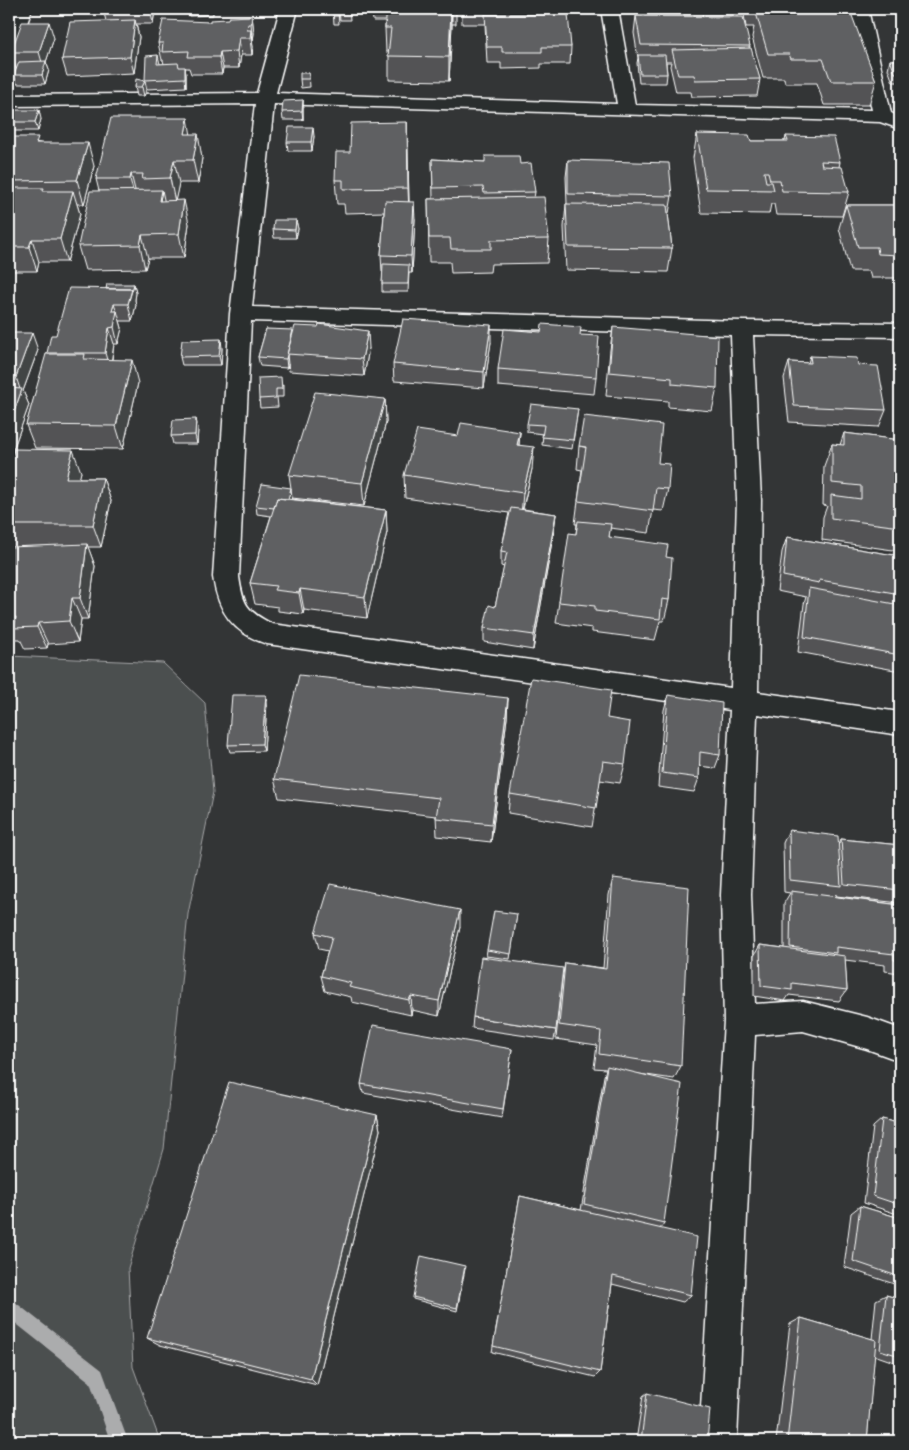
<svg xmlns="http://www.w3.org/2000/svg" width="909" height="1450" font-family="Sriracha,sans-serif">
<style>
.green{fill:#4c4f50;stroke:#a6a7a8}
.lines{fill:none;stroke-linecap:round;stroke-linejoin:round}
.stream{fill:#abacad;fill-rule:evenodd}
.street-casing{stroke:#fff;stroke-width:3}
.street{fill:#2a2d2e;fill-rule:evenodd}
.wall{fill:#525354;stroke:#fff}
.shaded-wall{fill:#424445;stroke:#fff}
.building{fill:#5f6162;stroke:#fff}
</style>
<rect width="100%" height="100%" fill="#333536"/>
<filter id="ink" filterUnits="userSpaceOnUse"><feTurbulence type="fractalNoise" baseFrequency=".02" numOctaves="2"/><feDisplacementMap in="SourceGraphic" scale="10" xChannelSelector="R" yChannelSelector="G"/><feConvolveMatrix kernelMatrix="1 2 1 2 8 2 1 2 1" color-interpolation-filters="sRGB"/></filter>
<g filter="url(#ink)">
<path class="green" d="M9,656L163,663L205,703L213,792L188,914L164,1149L128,1268L133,1367L160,1441H9Z"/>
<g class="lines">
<path class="stream" d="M9,1300L15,1302L102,1370L128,1441H110L90,1382L9,1318Z"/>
<g class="street-casing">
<path id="street" d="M14,9H32L18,49L15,53L9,54V25Z
M280,9H298L276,93L617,104L601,9H618L635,105L872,110L850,9H868L891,113L900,117V129L880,122L274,104L252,307L742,321L900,323V337L753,335L761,500L758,692L900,712V735L757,714L751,895L755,1004L803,1001L867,1017L900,1029V1061L867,1049L803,1031L755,1035L737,1441H699L724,1021L721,895L730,710L267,644C233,633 218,612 213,577L230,314L255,104L9,106V95L257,93ZM251,321L731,335L737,500L731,688L272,624C247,611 243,605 239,577Z"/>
</g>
<use href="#street" class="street"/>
</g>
<path class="wall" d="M103,9H155L153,24H136L139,37L134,73L67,76L62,59L106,21Z
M188,9H213V15L189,16Z
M339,9H349L350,20H340Z
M372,9H456V24H452L449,81L389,80V52H386L385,28V21H373Z
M462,9H566L565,14L571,47L570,64H541V68L501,69V63H487L485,24H462Z
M701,9H738V10L737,17L750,46L749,48L760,79L757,96L692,97L691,92H676L670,66L671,62H666L667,74L666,83H639L637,63L638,58L634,33L636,16L703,17Z
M743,9H851L850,13L876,81L869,105H824L817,83H785L784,78H763L752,37L754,27H746Z
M333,10H338L339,24H334Z
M252,16L254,33L253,41H252L253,47L252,55H241L239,68H223L222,74H191L189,68H185L186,75V87L147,89L144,96H137L135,87L145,81L158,55L160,64H164L163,60H162L158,43L210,22Z
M54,38L46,62L49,70L45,84H17L14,75L16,69L11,52Z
M890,60H900V82H893L888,69Z
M309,73L310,87L301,88L300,79Z
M900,89V112L895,111Z
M303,100V120H283L282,112Z
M9,110L41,119L38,131H9Z
M407,122L409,202L415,219L412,273H409L408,292H382V284L383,272H382L381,255L384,212L345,213L344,204H337L335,180L350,152Z
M191,134L202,158L198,183H179L175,200L189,224L184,258H148L145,269L85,270L78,246L99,191L96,179Z
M697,134L751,141H785L786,136L840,162L839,167L849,192L842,216L776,215L774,204H771L769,214L701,213L693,158Z
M314,136L312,151H288L287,142Z
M9,137L40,143L94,166L84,204H77L80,214L67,262H39L37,271H9Z
M432,159L520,164L535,192L534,198L549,239L547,263L491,264L490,272L451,273L450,262H429L428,199H433Z
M568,160L672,196L669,213H668L672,248L668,272L566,270L564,227L566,204H567L566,177Z
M846,205H900V278H871L869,271H850L839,228Z
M296,220L298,229L296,238H274L273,229Z
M134,284L136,293L135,300L136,305L132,321H120L122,328L118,344H114L112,360L138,383L123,449L35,448L26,425L47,354V353L56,335L106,289Z
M613,327L717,388L712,411L668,407V401L606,396L610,350Z
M266,329L369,348L364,376L289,371L288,364L287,368L260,366L258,357Z
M9,333L38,350L23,391L29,405L9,461Z
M580,335L596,377L594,394L498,386V369Z
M491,342L484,388L394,381L393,364Z
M222,348L221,365H182L180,357Z
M810,356L858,365L886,410L879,427L789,422L784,378L789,362L808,363Z
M283,385V397H277L278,407L260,408L259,399Z
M385,399L386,422L364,506L292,498V497L291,499L386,510L387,532L367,618L304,610L303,614L278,611V607L255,604L250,583L271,516L257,514L256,506L291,488L289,475Z
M578,409L572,449L542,445L543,434L527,432V424Z
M900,409V436L898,414Z
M198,428L197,444H173L171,436Z
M520,432L519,445L532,469L523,509L556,514L554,530L533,650L484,642V628L495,607L504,567L501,566V551L509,513L405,498L404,475L458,436Z
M844,433L900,440V551L822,540L823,517L827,506L823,505L824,466L832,444L840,445Z
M579,446L658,463L668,489L663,511L653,510L649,533L610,528L609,537L666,557L669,600L664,621H660L655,640L592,632V628L556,623L559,602L576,534L577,524H575L582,470L577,469Z
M9,471L81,472L79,478H103L111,501L101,547H88L95,566L88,619H81L78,642L48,644L47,648L25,649L20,639H9Z
M787,537L900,556V671L798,652L804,604L806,597L777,591L782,552Z
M668,695L720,755L715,768L699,766V778L694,792L658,787L664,710Z
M508,698L507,718L491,842L437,836L436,816L279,798L274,779Z
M267,702L264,751L230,752L228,745Z
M607,718L625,764L620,783L600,780L592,827L508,813L510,794Z
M789,830L839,844L841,839L900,845V903L836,896V894L835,896L900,905V1009L898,975L900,973L885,971V965L845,960L847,990L839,1001L789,995L785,1001L754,996V956L760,945L784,948V903L790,893L784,892L783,843Z
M613,878L681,1066L674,1079L639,1074L664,1223L660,1229L691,1295L683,1302L612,1284L600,1372L595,1377L492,1352L520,1196L581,1210L604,1076L606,1069L594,1068L597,1045L556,1039L562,979L565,963L603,968L609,895Z
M517,914L510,959L486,956L487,950Z
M460,927L439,1016L412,1010L411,1015L352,1002L351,997L325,991L321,976L328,951L319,949L315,933Z
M473,1017L556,1030L554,1040L472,1028Z
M512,1049L502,1118L363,1093L361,1084Z
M377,1115L380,1130L317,1385L160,1345L147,1338Z
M882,1119L900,1124V1215L864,1203L873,1127Z
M860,1206L900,1218V1286L844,1267L851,1213Z
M465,1269L457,1311L413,1299V1297Z
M886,1295L900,1299V1364L874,1355L867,1441H776L790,1324L801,1318L872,1339L876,1300Z
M647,1393L707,1441H636L643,1396Z"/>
<path class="shaded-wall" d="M150,9H155L153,24Z
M452,9V25L449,81V57Z
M252,16L254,33L253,41L251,24Z
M135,20L139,37L134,73L130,57Z
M49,22L54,38L46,62L49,70L45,84L42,75L44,69L39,52Z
M251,30L253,47L252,55L250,38Z
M239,38L241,55L239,68L237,51Z
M220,52L223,68L222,74L219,57Z
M185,67L186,75V87L185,78Z
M145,81L147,90L144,96L142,87Z
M303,100V120L302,111Z
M39,110L41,119L38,131L35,122Z
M188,118L192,142L185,134Z
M407,122L408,145L409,212L408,188Z
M313,127L314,136L312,151L311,142Z
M198,134L202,158L198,183L193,160Z
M88,143L94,166L84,204L77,180Z
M174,160L179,183L175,202L170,178Z
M131,174L137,198L136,202L130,179Z
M162,190L167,214L160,201Z
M73,191L80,214L67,262L60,239Z
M184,200L189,224L184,258L179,234Z
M414,202L415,219L412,273L411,256Z
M296,220L298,229L296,238L295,230Z
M142,235L148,258L145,269L140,245Z
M32,239L39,262L37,271L29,247Z
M9,279L11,285L9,293Z
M134,284L136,293L135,300L136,305L132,321L128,304Z
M114,304L117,313V311L122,328L118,344L114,327L112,311Z
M491,325V342L484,388V372Z
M109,328L114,344L110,370L105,353Z
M368,331L369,348L364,376L362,359Z
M32,333L38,350L23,391L29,405L9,461V426L21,392L16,377Z
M221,339L222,348L221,365L219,356Z
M287,355L288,364L287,368L286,359Z
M132,360L138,383L123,449L116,426Z
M385,399L386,422L364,506L362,483Z
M196,419L198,428L197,444L195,435Z
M520,432L518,454L517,445Z
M534,447L532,469L521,515L523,493Z
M73,450L81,472L74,501L66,478Z
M103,478L111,501L101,547L93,525Z
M291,488L292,497L286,518L285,509Z
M386,510L387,532L367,618L365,597Z
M556,514L554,530L533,650L534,635Z
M87,544L95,566L88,619L80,598Z
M300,589L304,610L303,614L299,593Z
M72,598L81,619L78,642L69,621Z
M38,623L48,644L47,648L37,627Z
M266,695L267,702L264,751L262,744Z
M508,698L507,718L491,842L492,824Z
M460,910V927L439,1016V1001Z
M411,996L412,1010L411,1015L409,1000Z
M377,1115L380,1130L317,1385L311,1379Z"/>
<path class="building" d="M339,9H349L350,11L339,12Z
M372,9H387L386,13H372Z
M387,9H451L449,57L388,56L391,28H385Z
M705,9H738V10L705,11Z
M333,10H338V16H333Z
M756,13H851L876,81H831L823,59H791L789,54H768Z
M485,14H568L571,47H542V52H502V47H487Z
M252,16L251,24H248L247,30H251L250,38H239L237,51L220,52L219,57H188L189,51L162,52L163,43H158L163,20L210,22V20L228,19L229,17Z
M636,16L743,17L750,46L641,45Z
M135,20L130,57L62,59L70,22Z
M22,22H49L39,52H11Z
M751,48L760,79L695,80L694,75H678L672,50Z
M158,55L157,64L178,63L179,67H185V78L145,80L146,56Z
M638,55H665L667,74H640Z
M890,60H900V73H895Z
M46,61L42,75H14L19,62Z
M300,73H309V79H300Z
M136,79L145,81L142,87H135Z
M900,93V103L898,102Z
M303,100L302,111L282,112L283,101Z
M9,110H39L35,122H9Z
M111,118H188L185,134H198L193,160H174L170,178L142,179L143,174H131L130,179H96Z
M407,122L408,188L343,189V180H335L336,152H350L351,123Z
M289,127H313L311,142H287Z
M697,134L749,135L751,141H788L786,136L834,137L840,162L821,161L822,166L842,167L849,192L782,191L780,180H770L768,172H764L766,182H772L774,190L706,189Z
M9,137H38L36,143H88L77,180L9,181Z
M485,156H519L520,164L531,163L535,192L484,193L483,187L433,188L432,159L485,162Z
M568,160L669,163L672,196L568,194Z
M9,188H44L43,191H73L60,239H32L29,247H9Z
M162,190L160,201L184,200L179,234L142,235L140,245L78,246L90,191Z
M544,197L549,239L491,240V249H451L450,238H429L428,199Z
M385,201L414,202L411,256L381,255Z
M566,204L667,205L672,248L568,247Z
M846,205H900V255L878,254L877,247H858Z
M274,220H296L295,230L273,229Z
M383,264L409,265L408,284H382Z
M107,284H134L132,291V289H106Z
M69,288L132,289L128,304H114L112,311H117L114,327L109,328L105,353H47L51,335H56Z
M403,319L491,325L484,372L393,364Z
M319,324L368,331L362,359L287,354L295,326L318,327Z
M542,324L581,327L580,335L599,336L596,377L498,369L504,329L541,332Z
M613,327L718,336L717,388L672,384V378L609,372Z
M266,329L293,330L286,359L258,357Z
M9,333H32L16,377H9Z
M221,339L219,356L180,357L182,340Z
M46,354H85L84,359L132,360L116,426L26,425Z
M810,356L857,358L858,365L878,366L886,410L794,406L789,362L811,363Z
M281,377L282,389H276V398L259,399L258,378Z
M9,388L22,389L9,426Z
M315,392L385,399L362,483L289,475Z
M531,404L578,409L573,440L542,437L544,425L527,424Z
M584,416L662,425L658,463L670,464L668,489L656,488L653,511L578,501L586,447L579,446Z
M196,419L195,435L171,436L173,420Z
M461,423L520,432L517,445L534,447L523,493L404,475L417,430L458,436Z
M844,433L900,440V527L831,518V495L861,499V486L832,483V444L844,445Z
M14,449L73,450L66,478H103L93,525H9V471Z
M262,484L291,488L288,499L277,498L274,508L256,506Z
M277,498L386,510L365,597L300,589L299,593L274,590L276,586L250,583Z
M511,508L556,514L534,635L484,628L489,605L495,607L507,552L501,551Z
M578,521L611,524L609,537L668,545L666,557L672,558L669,600L662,599L660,619L595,611V606L559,602L569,533L576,534Z
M787,537L900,556V594L820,580L819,583L783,576Z
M87,544L80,598H72L69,621L38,623L37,627L14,628L16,617L9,618V547Z
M809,588L900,605V655L804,637Z
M299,675L508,698L492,824L436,818L439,798L274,779Z
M531,678L611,690L607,718L630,722L625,764L603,761L596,808L510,794Z
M232,695H266L262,744L228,745Z
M668,695L722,703L720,755L700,752L699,778L662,773Z
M789,830L838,836L841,886L790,880Z
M841,839L900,845V890L844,884Z
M613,878L689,887L681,1066L599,1054L601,1031L559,1025L565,963L606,969Z
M330,884L460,910L439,1001L411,996L409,1000L349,987L351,983L321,976L332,937L315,933Z
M791,891L900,905V961L894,960V954L836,947V953L790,947Z
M494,911L517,914L511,954L487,950Z
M760,945L845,956L847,990L792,983V990L761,986Z
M481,957L563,968L556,1030L473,1017Z
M373,1025L512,1049L503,1109L361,1084Z
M607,1066L682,1084L664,1223L584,1204Z
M229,1082L377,1115L311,1379L147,1338Z
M882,1119L900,1124V1205L873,1196Z
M520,1196L697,1237L691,1295L613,1276L600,1372L493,1346Z
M860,1206L900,1218V1277L853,1261Z
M421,1256L465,1266L457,1308L413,1297Z
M886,1295L900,1299V1356L880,1350Z
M801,1318L876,1340L867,1441H787Z
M647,1393L710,1409L707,1441H641Z"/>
</g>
<rect width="909" height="1450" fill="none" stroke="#2a2d2e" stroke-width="30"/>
<rect x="15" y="15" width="879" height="1420" fill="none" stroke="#fff" stroke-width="2" filter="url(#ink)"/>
</svg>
